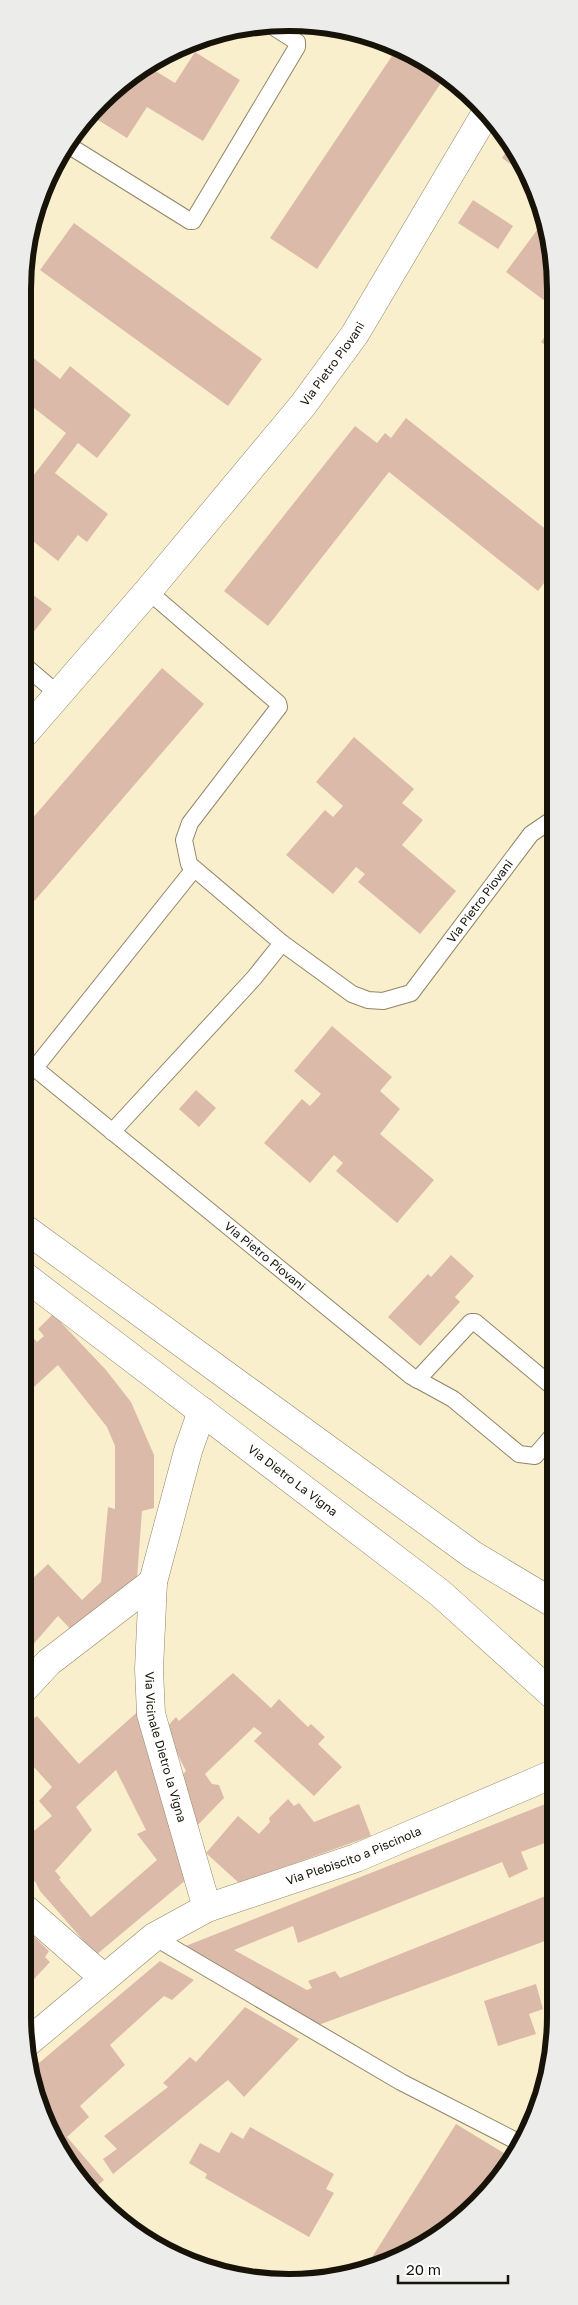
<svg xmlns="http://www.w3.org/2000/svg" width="578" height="2305" font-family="'Golos Text',sans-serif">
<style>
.building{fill:#dcbaa9;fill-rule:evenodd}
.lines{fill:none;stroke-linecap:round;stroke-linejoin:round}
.service-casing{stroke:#908667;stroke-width:18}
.minor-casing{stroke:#908667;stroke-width:29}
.tertiary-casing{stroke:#908667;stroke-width:29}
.service{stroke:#fff;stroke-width:16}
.minor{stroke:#fff;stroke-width:28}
.tertiary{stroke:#fff;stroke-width:28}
.labels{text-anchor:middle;stroke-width:4;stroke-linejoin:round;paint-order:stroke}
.street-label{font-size:12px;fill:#171308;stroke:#fff}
.rim{fill:none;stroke:#171308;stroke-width:6}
</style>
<rect width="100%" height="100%" fill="#faefcd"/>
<path class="building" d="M398,47L407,50L445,77L317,269L270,238Z
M195,52L240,80L203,141L147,107L127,138L93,117L127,77L149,67L175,83Z
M510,146L528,171L530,178L502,158Z
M473,200L513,226L498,249L458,223Z
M543,222L553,254V307L506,272Z
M74,223L262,359L228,406L40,270Z
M553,325V351L541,342Z
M25,337L33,344L26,352L60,379L70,366L131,415L97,458L78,443L55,473L108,514L87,542L78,535L58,561L24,534L25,470L33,476L66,433L25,401Z
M406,418L553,535V571L538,591L389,472L268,626L224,591L355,426L377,443L385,433L391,438Z
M24,588L52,609L27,640L24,638Z
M162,668L204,704L24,913V828Z
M354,737L414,789L402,803L423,820L402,845L456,891L420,934L358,882L365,874L356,867L333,894L286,855L325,810L333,817L343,806L316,782Z
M332,1026L392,1077L380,1091L400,1109L380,1134L434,1180L397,1223L336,1171L343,1163L334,1155L310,1183L264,1143L302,1099L310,1106L321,1094L294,1071Z
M196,1090L216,1108L199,1127L179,1109Z
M451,1255L474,1276L455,1297L460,1302L420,1346L388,1317L428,1274L431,1277Z
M53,1314L106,1370L131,1402L154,1455V1508L142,1511L137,1579L77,1636L58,1616L23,1656V1572L31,1580L48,1564L82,1600L101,1582L108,1507L115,1509V1446L107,1427L58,1365L23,1397V1327L37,1342L44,1336L38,1329Z
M233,1673L271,1708L279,1699L308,1727L311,1724L325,1737L318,1744L342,1767L314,1796L254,1741L262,1733L254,1727L205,1774L212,1784L219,1785L224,1798L193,1830L180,1777L186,1771L165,1729L176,1717L179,1721Z
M143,1707L187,1879L96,1955L40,1891L35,1881L23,1890V1840L52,1816L39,1801L52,1787L23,1755V1726L37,1716L79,1764ZM116,1770L146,1830L137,1834L157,1860L91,1917L59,1879L61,1878L55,1871L92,1830L76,1807Z
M288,1799L294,1806L299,1803L314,1822L359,1804L371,1836L239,1883L206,1853L238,1816L259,1834L270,1822L269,1818Z
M553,1801V1840L521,1852L528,1869L509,1878L502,1862L298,1943L293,1926L234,1950L307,1990L312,1988L308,1981L335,1971L340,1978L553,1893V1938L313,2027L178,1949Z
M23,1926L49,1951L45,1957L50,1962L23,1991Z
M160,1961L194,1980L172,2000L164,1996L110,2045L125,2065L80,2106L89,2117L67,2137L104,2180L97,2186L110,2201L105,2204L89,2192L43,2118L33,2068Z
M536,1984L543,2009L529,2014L536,2034L498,2046L484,2001Z
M245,2007L299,2039L244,2097L228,2080L113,2174L103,2159L117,2149L104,2136L168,2087L163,2083L190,2057L196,2062Z
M456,2124L512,2158L451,2227L374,2268L364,2270Z
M250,2127L334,2174L326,2189L334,2193L309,2237L205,2178L207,2174L189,2163L200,2143L219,2153L231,2132L243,2139Z"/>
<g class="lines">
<g class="service-casing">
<g id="service">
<path d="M68,145L190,221H193L297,47V42L275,28"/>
<path id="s1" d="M148,591L278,703L279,707L190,823L184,840L189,864L282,943L352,994L368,1000L383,1001L411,993L531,834L553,819"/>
<path d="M24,665L58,694"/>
<path id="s2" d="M194,869L38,1064L37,1070L411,1376L453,1399L519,1454L535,1456L553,1435"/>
<path d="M112,1132L254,978L282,943"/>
<path d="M417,1380L471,1322H475L553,1387"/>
<path d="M154,1937L401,2082L522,2144"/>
</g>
</g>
<g class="minor-casing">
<g id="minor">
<path id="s3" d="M24,734L148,591L303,405L355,334L486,113"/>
<path id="s4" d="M202,1411L188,1451L153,1582L149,1669L151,1714L207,1908"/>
<path d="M23,1690L49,1662L153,1582"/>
<path d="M23,1907L104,1978"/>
<path id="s5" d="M28,2042L154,1937L207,1908L356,1858L553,1774"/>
</g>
</g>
<g class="tertiary-casing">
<g id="tertiary">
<path d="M24,1228L473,1555L553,1603"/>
<path id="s6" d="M23,1275L440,1593L553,1695"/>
</g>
</g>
<use href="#service" class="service"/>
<use href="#minor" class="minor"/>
<use href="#tertiary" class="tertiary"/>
</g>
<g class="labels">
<g class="street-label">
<text dy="4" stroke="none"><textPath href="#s3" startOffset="482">Via Pietro Piovani</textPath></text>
<text dy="4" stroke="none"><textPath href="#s1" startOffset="749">Via Pietro Piovani</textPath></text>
<text dy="4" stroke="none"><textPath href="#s2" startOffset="550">Via Pietro Piovani</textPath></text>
<text dy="4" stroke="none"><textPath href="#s6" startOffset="339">Via Dietro La Vigna</textPath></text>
<text dy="4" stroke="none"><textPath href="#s4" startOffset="345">Via Vicinale Dietro la Vigna</textPath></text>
<text dy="4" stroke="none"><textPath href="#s5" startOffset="380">Via Plebiscito a Piscinola</textPath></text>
</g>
</g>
<path d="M0 0H578V2305H0ZM289 31H289A258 258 0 0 1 547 289V2016A258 258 0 0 1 289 2274H289A258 258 0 0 1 31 2016V289A258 258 0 0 1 289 31Z" fill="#ececeb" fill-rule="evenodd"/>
<path class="rim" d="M289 31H289A258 258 0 0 1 547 289V2016A258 258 0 0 1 289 2274H289A258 258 0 0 1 31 2016V289A258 258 0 0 1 289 31Z"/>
<path d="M398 2275v8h110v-8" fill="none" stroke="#171308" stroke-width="2.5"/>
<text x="406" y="2275" font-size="15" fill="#171308" stroke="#ffffff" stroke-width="4" paint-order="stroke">20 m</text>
</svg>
